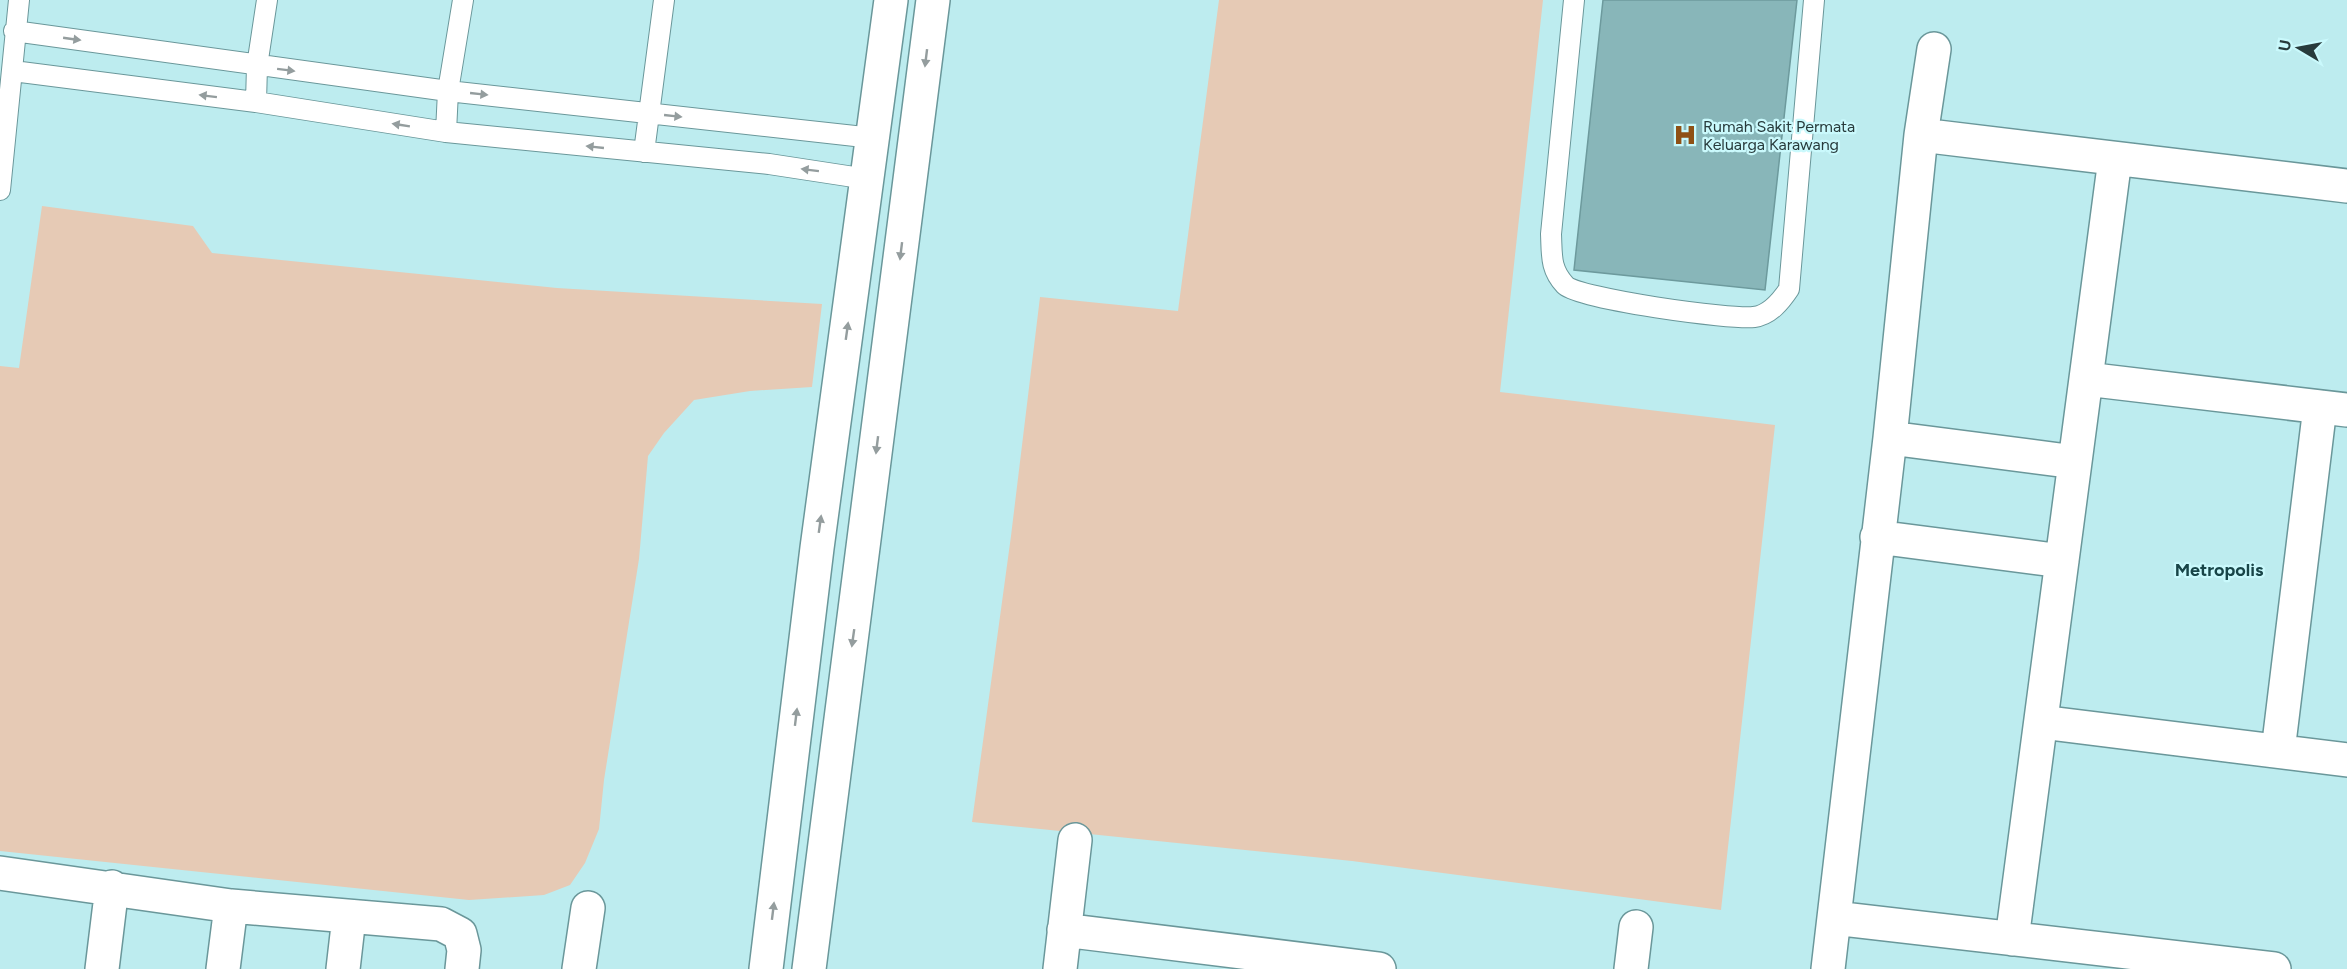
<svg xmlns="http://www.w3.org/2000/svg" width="2347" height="969" font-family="Figtree,sans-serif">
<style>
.green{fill:#e6cab5}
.building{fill:#88b6b9;stroke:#6d9a9d;stroke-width:1.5}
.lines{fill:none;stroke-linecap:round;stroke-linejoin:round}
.lane-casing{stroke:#6a979a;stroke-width:22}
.street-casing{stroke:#6a979a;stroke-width:36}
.lane{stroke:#fff;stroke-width:20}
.street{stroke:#fff;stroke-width:33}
.oneway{fill:#949d9e}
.labels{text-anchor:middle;stroke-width:4.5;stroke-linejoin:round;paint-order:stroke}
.poi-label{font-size:16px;fill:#283b3c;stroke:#caf9fc;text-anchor:start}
.neighbourhood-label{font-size:18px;font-weight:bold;fill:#184548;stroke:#caf9fc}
</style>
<rect width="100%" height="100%" fill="#bdecef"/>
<path class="green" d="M1219,0H1543L1500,392L1775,425L1721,910L1352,861L972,822L1011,536L1040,297L1178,311Z
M42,206L193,226L212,253L557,288L822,304L812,387L750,391L694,400L664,433L648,456L639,559L604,780L599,829L585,863L570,885L544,895L469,900L0,851V366L19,368Z"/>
<path class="building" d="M1603,0H1797L1765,290L1574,270Z"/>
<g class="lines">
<g class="lane-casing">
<path id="lane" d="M1574,0L1551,234C1552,255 1550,269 1565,285C1578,299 1732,320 1754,317C1770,315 1781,301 1789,289L1814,0
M14,31L448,91L873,138
M13,71L256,102L446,132L769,164L867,179
M256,102L257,66L267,0
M446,132L448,91L463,0
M644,152L664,0
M0,190L19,0"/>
</g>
<g class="street-casing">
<path id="street" d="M1921,135L2347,186
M2086,379L2347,410
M1890,438L2075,462
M1877,537L2062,561
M2041,722L2347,760
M2278,751L2320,407
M0,873L231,906L441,924L460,934L464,950L462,969
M1834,918L2274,969
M1064,930L1379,969
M2012,939L2115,159
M102,969L112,887
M223,969L231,906
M343,969L349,917
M579,969L588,908
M766,969L817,548L891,0
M809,969L933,0
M1060,969L1075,840
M1631,969L1636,927
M1828,969L1890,438L1921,135L1934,49"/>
</g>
<use href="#lane" class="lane"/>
<use href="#street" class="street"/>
</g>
<defs><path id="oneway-solid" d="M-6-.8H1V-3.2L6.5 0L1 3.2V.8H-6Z" transform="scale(1.5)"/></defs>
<g class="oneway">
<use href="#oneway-solid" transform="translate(72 39) rotate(8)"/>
<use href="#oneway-solid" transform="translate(926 58) rotate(97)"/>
<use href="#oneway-solid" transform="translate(286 70) rotate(7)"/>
<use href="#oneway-solid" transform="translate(479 94) rotate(6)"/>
<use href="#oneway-solid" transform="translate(208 96) rotate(-173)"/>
<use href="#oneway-solid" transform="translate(673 116) rotate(6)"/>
<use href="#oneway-solid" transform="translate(401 125) rotate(-171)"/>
<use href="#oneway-solid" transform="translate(595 147) rotate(-174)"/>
<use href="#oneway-solid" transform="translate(810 170) rotate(-173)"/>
<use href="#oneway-solid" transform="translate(901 251) rotate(97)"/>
<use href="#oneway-solid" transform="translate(847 331) rotate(-82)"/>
<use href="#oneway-solid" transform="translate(877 445) rotate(97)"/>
<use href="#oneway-solid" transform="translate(820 524) rotate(-82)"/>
<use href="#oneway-solid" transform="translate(853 638) rotate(98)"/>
<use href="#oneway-solid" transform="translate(796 717) rotate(-83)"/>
<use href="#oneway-solid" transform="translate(773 911) rotate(-83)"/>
</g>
<defs>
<g id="hospital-bare" transform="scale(1.8)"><path d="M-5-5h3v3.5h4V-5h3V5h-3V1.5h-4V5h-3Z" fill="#8f5115" stroke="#caf9fc" stroke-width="2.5" paint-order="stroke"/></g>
</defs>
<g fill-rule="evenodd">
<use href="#hospital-bare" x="1685" y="135"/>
</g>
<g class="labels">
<g class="poi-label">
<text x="1703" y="132">Rumah Sakit Permata<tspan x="1703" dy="18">Keluarga Karawang</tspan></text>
</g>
<g class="neighbourhood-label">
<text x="2219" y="576">Metropolis</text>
</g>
</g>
<g transform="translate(2299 48) rotate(280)" stroke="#caf9fc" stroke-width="4.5" paint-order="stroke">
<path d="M0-4.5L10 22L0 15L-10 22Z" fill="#283b3c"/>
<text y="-9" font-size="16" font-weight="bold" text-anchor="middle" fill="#283b3c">U</text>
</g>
</svg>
